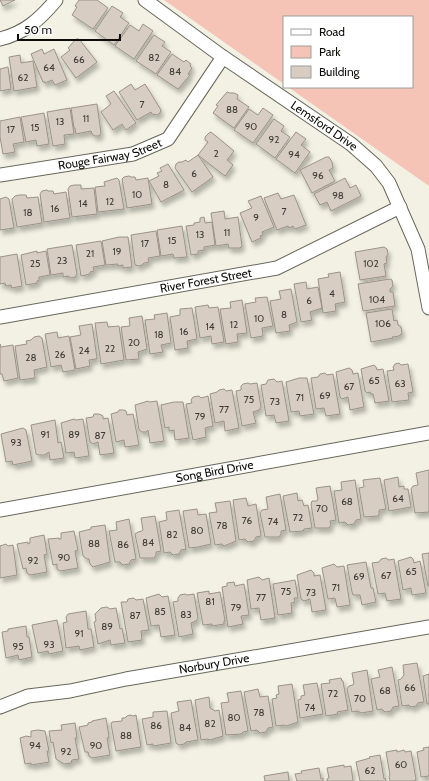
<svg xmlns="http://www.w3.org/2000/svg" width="429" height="781" font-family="Cabin,sans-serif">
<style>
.green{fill:#f5c4b7}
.building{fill:#d7cdc3;stroke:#9b9288;filter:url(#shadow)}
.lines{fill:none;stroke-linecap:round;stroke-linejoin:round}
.minor-casing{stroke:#69675c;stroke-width:15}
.minor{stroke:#fff;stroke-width:13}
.labels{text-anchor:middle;stroke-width:3.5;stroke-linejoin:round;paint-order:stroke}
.number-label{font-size:10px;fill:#3f3c37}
.street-label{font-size:12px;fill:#0c0c08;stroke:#fff}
</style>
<defs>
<filter id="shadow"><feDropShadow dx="2.5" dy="4.5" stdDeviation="2" flood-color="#0004"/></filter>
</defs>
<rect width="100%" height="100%" fill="#f2f1e3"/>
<path class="green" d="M164,0H429V186L288,87H412V17H284V84Z"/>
<path class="building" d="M0,0H15L3,6Z
M79,0H97L108,8L93,29L72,15L77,7L75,6Z
M112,6L123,13L120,17L129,23L114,45L95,31Z
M143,24L153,31L134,59L115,46L130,25L139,31Z
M154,35L165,42L162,46L171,52L156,74L136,61Z
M76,39H79L97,62L76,78L61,57L70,50L68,48Z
M42,49L44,54L54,49L67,80L55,85L52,80L45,83V82H43L31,54Z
M172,54L184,62L186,60L191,64L190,66L192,68L188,74L190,75L178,89L157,75Z
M20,55L21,63L33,61L37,87L14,91L9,57Z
M8,67L11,89L0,91V69Z
M131,84L135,90L145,84L161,110L160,113L157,115L152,114L151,112L137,120L119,92Z
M114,91L136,123L126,130L122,124L113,130L101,112L111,104L106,96Z
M227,92L230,93H234L238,95L237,99L249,107L234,128L213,113L218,106L216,105Z
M97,104L101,133L99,136H95L92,134L91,131L76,134L75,128H74L71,108Z
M70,108L74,134L64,135L65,144L53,146L47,112Z
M263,108L273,115L253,143L234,130L249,109L258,115Z
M44,113L49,144L37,146L36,140L26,142L21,117Z
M20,117L24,142L13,144L15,152L3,154L0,137V121Z
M274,119L284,126L281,131L290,137L275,158L256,144Z
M211,132L234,151L227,160L233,165L225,176L198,155L208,142L205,140V137L209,133Z
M296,132L306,139L301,145L310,152L295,173L276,159Z
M198,155L213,177L192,192L175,168L176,164L179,162H182L186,160L188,162Z
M326,157H329L332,162L333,168L329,170L335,181L312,193L300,170Z
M168,164L184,190L161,202L149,181L159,176L157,173L162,171L160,168Z
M129,176L131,177H135L136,180L148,178L152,204L127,208L122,179L124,177Z
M117,178L119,180L124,209L98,212L95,187L105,186L104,182Z
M345,178L350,188L356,185L361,196L331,211L327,202L320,205L314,194Z
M74,185H81V189L94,188L97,214L72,217L68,189L70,186Z
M47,190L48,191H53L54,194L66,192L70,218L44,222L40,194L42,191Z
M278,193L281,199L294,195L306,225L295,229L293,226L289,228L288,226L277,230L264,198Z
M19,195H26L27,198L38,197L42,223L17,227L12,199L15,196Z
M261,196L274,227L262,232L263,235L260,236L261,238L252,242L240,213L252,208L248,201Z
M6,197L9,199L14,228L0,230V199Z
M224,211L225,219L238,217L242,246L240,248H229L228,244L216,246L211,213Z
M204,217L205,223L212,222L215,245L204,247V250L198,251V254L191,255L186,226L194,225V223L200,222V218Z
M182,226L187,257L174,258L173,254L161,256L157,230Z
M156,231L160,256L148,258L149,262L144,263L142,265L139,266L135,265L131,235Z
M119,237H128L132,267L123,268V265L118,266V264L106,265L102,241Z
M101,241L105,265L93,267L94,271L90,272V274L81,276L76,245Z
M72,245L77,274L75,277L71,278L68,276L63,277V273L51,275L47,249Z
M384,247L387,249L388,254L386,257L387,263L384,264L386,276L360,280L355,252Z
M37,251V253L46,251L50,275L39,277V280L37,281V283L26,285L21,255Z
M17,254L22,286L12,288L11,285L6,286L5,283L0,284V257Z
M340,272L345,302L335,304L336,311L323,313L318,279L329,277L328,274Z
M390,279L392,280L393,286L390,289V292H393L395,306L363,311L358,284Z
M306,282L307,289L318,287L322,308L310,312L312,320L301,322L294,284Z
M291,289L297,322L289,325L290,331L276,333L270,301L281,299L279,291Z
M267,297L273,326L262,328L263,336L251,338L245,304L256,302L255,298Z
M242,300L247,333L237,334L238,342L226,344L220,309L231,308L230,302Z
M208,305L209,308L218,307L224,342L212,344L211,336L200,338L195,307Z
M192,308L197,339L187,341L188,348L175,350L170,317L180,315V309Z
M392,309L394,321L397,320L398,325L401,327L402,333L399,336L392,337L393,338L371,342L366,313Z
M167,313L171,343L161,345L163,352L150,354L145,320L155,319L154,315Z
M142,316L147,349L138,352L139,359L126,360L121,327L130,326L129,318Z
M107,322L108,327L119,326L124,360L101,364L95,323Z
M92,324L97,358L96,359L89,360L90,366L76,369L70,337L81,335L79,326Z
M57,332L58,338L69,336L75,370L63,372L61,365L51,367L45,334Z
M39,336L42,338L47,367L34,370L35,378L20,380L15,346L27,344L26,341L31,340L34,337Z
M0,344L1,347L13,345L18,378L4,381L2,374H0Z
M399,363L401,365L408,364L413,392L408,393L409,400L392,402L387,371L394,370L393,367L395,364Z
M374,365L376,367L377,370L383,369L389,401L375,403L373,394H371L370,392L367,393L365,391L361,369Z
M349,368L352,370L353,374L358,373L364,407L350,410L348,397L342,399L340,397L336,372Z
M325,373L327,375L333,374L340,414L326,416L324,408L316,409L311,378L318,377L320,374Z
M299,378H307L314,414L300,416L299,411L291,412L286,382Z
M274,379L277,382L282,381L289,421L276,423L274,415L266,416L261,385L266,384L268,380Z
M248,383L250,384L257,383L261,407L259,410L253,412L256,423L242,426L236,391L241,390V386L243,384Z
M224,389L226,391L232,390L239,428L225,431L224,421L215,423L210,394L217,392L219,390Z
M199,396L201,398L208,396L213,426L205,428L206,437L193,440L186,404L192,403L191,400L193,397Z
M148,401L149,402L157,401L164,441L150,443L148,430L146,432H142L139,430L135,405Z
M174,402H183L189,438L175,440L174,430L169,431V427L165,428L161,405Z
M119,410H124L126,411L127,415L133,414L139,445L125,447L124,440L116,442L111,414L118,412Z
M94,414H99L103,416V419L108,418L114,453L100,455L98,442L93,444L90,442L86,418L93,417Z
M74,419L76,420L83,419L89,456L75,458L74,452L66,453L61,423Z
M55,420L58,443L61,442L64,458L50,460L49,452L44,455H39L36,454L31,425Z
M23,428L26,430L32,461L13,465L12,461L6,462L1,434Z
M429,470V512L415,513L411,489L413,486L418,485V484L416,473Z
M398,477L399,487L404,486V489H408L411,507L389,511L384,480Z
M380,478L386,509L379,510V514L378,516L364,517L359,488L364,487L363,480Z
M355,480L361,519L356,520L354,524L348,525L345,522L339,523L334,491L342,490L341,482Z
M330,486L336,520L330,521L331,525L329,528H315L311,504L312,501H317L318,499L316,488Z
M297,493L298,501L302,500L304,506L308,505L312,528L304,529L303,531L290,532L283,496Z
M280,494L286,530L281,531V534L279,537H265L260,513L262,510L268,509L266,497Z
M246,498L248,506L256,504L261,536L256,537L254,541L248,542L245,539L239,540L233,500Z
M230,501L236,541L224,546L222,544L215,545L209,513L217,512L215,503Z
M197,509L198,515L206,514L211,544L198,547L189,548L183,511Z
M179,510L186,549L181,550L179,554L173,555L170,552L164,553L159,522L167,520L166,512Z
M155,516L161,551L156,552V555L154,558H140L135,534L138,532L142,531L143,530L141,518Z
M129,519L136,559L131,560L129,564L123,565L120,562H115L109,531L117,530L116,522Z
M105,525L110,562L93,567L90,564L89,559H87L83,556L79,532L91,529V527Z
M74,531L78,550L75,551L78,568L60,571L57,569V564L53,565L48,539L59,538V539H61V533Z
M44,535L47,554L44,555L47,572L30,575L27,573L26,568L23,569L17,544L28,542V544L30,543V538Z
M6,544L8,546L13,545L17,575L0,578V546Z
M429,553V586H428L422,554Z
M411,557L413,559L414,563L420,561L426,593L412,595L411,588L403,590L398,561Z
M386,558L389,560L394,559L401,599L387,601L385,593L378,594L372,563L379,562L381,559Z
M366,562L371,588H373L376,602L362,605L360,595H353L352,592L347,565Z
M334,564L337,567L344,566L350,605L337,607L335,598L328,599L322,568Z
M311,570L314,573V576L320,575L326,610L312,612L310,599L304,601L301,599L297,575Z
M259,577L262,580L269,578L275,618L261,620L259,608L251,609L247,580Z
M295,580L298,598H294L295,602L291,603L292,613L278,615L273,584Z
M234,582L235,586L244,584L249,615L241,616L243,624L228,627L222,587L227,586V583Z
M209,591V594L220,592L225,621H224V624L212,626V624L203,625L197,593Z
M159,594L162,597L168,596L175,635L161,637L159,625L151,626L146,598Z
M185,594L187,595L194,594L198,618L196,621L191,623L193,634L179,637L173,602L178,601V598L180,595Z
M134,598L136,600L143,599L149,630L141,631L142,640L128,642L121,602H127L128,599Z
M107,607L110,609L116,608L120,629L122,628L125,643L111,645L110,640L98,644L94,622L96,621L95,614L101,608Z
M86,611L88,629H91L94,647L80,650L79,646L66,648L63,623L67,622L66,617L68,614Z
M57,620L63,651L49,654L48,651L38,653L32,625Z
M26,626L27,637H29L32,657L19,660L18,655L6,658L2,632L8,631V629Z
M417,663L424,702L418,703L416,706L411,707L409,705L402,706L398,680L401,679L404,675L403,665Z
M392,667L399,706L393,707L391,711L385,712L382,709L377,710L371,679L380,677L378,670Z
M367,670L373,711L361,713L358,711L352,712L347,689L349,686L353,685L354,683L352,673Z
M429,674V704H427L423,676Z
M341,678L342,681H343L348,710L337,712L338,714L326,716L321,684L330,683L329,680Z
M317,683L323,714L300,718L298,700L301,699V696L305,695L303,685Z
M292,684L298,722L286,726L284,725L276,726L272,699L277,698L276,695L279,694L278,686Z
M258,689L260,697L268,696L273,727L268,728L266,732L260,733L257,730L251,731L244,692Z
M241,691L248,731L243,732L241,734L226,735L221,703L229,702L227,693Z
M209,697L210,708L215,711L219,710L223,736L210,740L207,739L201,740L195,700Z
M191,700L198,740L186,742L184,744L179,745L176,743L171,713L179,711L177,702Z
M167,711L171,743L153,746V744L147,745L142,719L153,717V712Z
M130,715L133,716L136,715L141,747L116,751L111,724L112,722L122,721V718H125L127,716Z
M106,718L109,737L107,738L110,755L92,758L89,756L88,752H85L79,727L88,725V723L92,722V721Z
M75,723L77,738H75L79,759L72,760L71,763L64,764L56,759L53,742L51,743L49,731L62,730L61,725Z
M38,730L45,731L49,751H47L49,762L31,765V763L25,764L20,738L26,736L31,737V731Z
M429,747V776L421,777L417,752L424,750L423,748Z
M397,750V752L404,750L405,752L411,751L416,779L414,781H390L389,776L390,775L386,752Z
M380,755L384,779L385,778L386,781H360L356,762L370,758L369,757Z
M344,765V767L351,766L353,781H327V779L329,778L327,768Z
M319,768L321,779L323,778V781H297L295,774L302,773L301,771Z
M288,772L289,781H265L264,776Z"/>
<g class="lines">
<g class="minor-casing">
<g id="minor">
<path id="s1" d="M145,0L223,57L351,144L376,166L389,183L418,249L429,308"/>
<path d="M0,39C25,33 40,19 56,0"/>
<path id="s2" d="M0,175L133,154L168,139L223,57"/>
<path id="s3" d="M0,317L277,268L400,207"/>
<path id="s4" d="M0,510L429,433"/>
<path id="s5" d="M0,707L28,696L70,691L126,679L429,627"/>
</g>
</g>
<use href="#minor" class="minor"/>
</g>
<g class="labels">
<g class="number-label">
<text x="154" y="61">82</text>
<text x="79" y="63">66</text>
<text x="49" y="71">64</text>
<text x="175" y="75">84</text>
<text x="23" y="81">62</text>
<text x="142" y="108">7</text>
<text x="232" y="113">88</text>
<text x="86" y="122">11</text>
<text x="60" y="125">13</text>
<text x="251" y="130">90</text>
<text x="35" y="131">15</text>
<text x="11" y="133">17</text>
<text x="274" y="143">92</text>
<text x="216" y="157">2</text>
<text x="294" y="158">94</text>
<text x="194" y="177">6</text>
<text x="318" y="179">96</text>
<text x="166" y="188">8</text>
<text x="137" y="198">10</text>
<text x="338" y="199">98</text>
<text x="110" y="205">12</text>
<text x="83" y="207">14</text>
<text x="55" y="212">16</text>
<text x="284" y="215">7</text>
<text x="28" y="216">18</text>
<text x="256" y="221">9</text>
<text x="227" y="236">11</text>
<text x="200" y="238">13</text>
<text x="172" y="244">15</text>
<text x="145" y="247">17</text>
<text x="117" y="255">19</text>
<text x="90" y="257">21</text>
<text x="62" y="264">23</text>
<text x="35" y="267">25</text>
<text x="371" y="267">102</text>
<text x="332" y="297">4</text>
<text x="377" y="303">104</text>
<text x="309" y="304">6</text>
<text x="284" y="318">8</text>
<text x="259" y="322">10</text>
<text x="383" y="327">106</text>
<text x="234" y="328">12</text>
<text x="210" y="330">14</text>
<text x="184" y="335">16</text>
<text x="159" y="338">18</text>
<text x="134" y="346">20</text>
<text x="110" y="352">22</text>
<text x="84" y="354">24</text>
<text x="60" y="358">26</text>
<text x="31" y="361">28</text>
<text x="374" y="384">65</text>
<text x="400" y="387">63</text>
<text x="349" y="390">67</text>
<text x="325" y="399">69</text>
<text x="300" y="401">71</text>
<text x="249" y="403">75</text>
<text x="275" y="405">73</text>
<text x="224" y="413">77</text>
<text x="200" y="420">79</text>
<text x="45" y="438">91</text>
<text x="74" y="438">89</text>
<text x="100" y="439">87</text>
<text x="16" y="446">93</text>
<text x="398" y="502">64</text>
<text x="347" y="505">68</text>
<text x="322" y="512">70</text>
<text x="298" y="521">72</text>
<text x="247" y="524">76</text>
<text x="273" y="525">74</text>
<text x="222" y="529">78</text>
<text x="197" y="534">80</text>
<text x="172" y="538">82</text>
<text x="148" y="546">84</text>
<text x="94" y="547">88</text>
<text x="123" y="548">86</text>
<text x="64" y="561">90</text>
<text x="33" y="564">92</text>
<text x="411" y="575">65</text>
<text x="386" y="579">67</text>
<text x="359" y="580">69</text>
<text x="336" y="591">71</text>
<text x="286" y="595">75</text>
<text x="311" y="596">73</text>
<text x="261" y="601">77</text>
<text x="210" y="605">81</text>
<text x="236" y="611">79</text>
<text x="160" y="615">85</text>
<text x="186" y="618">83</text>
<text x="135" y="619">87</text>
<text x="107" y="630">89</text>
<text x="79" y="637">91</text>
<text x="49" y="648">93</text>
<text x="18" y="650">95</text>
<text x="410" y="691">66</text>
<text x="385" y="694">68</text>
<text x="333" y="697">72</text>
<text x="360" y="702">70</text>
<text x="310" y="711">74</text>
<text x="259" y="716">78</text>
<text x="234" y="721">80</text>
<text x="210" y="727">82</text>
<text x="156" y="729">86</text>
<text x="185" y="731">84</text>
<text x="126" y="739">88</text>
<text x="35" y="749">94</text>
<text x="96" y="749">90</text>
<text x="66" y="755">92</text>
<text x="401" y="768">60</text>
<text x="370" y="774">62</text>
</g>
<g class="street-label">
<text dy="4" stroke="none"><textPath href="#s1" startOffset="219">Lemsford Drive</textPath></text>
<text dy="4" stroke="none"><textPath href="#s2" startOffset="112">Rouge Fairway Street</textPath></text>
<text dy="4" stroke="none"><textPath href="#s3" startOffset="209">River Forest Street</textPath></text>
<text dy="4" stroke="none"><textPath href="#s4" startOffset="218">Song Bird Drive</textPath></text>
<text dy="4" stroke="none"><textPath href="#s5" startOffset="219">Norbury Drive</textPath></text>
</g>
</g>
<rect x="283" y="16" width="130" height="72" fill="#ffffff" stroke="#9e9e9c"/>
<rect x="291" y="29" width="20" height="6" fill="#ffffff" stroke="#9e9e9c"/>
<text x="319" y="36" font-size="12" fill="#0c0c08">Road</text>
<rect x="291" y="46" width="20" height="12" fill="#f5c4b7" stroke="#9e9e9c"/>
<text x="319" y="56" font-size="12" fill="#0c0c08">Park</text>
<rect x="291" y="66" width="20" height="12" fill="#d7cdc3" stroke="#9e9e9c"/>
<text x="319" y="76" font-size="12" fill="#0c0c08">Building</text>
<path d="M18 34v6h102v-6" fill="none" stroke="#0c0c08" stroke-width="2"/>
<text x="24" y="34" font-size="12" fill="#0c0c08" stroke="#ffffff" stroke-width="3" paint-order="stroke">50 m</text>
</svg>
